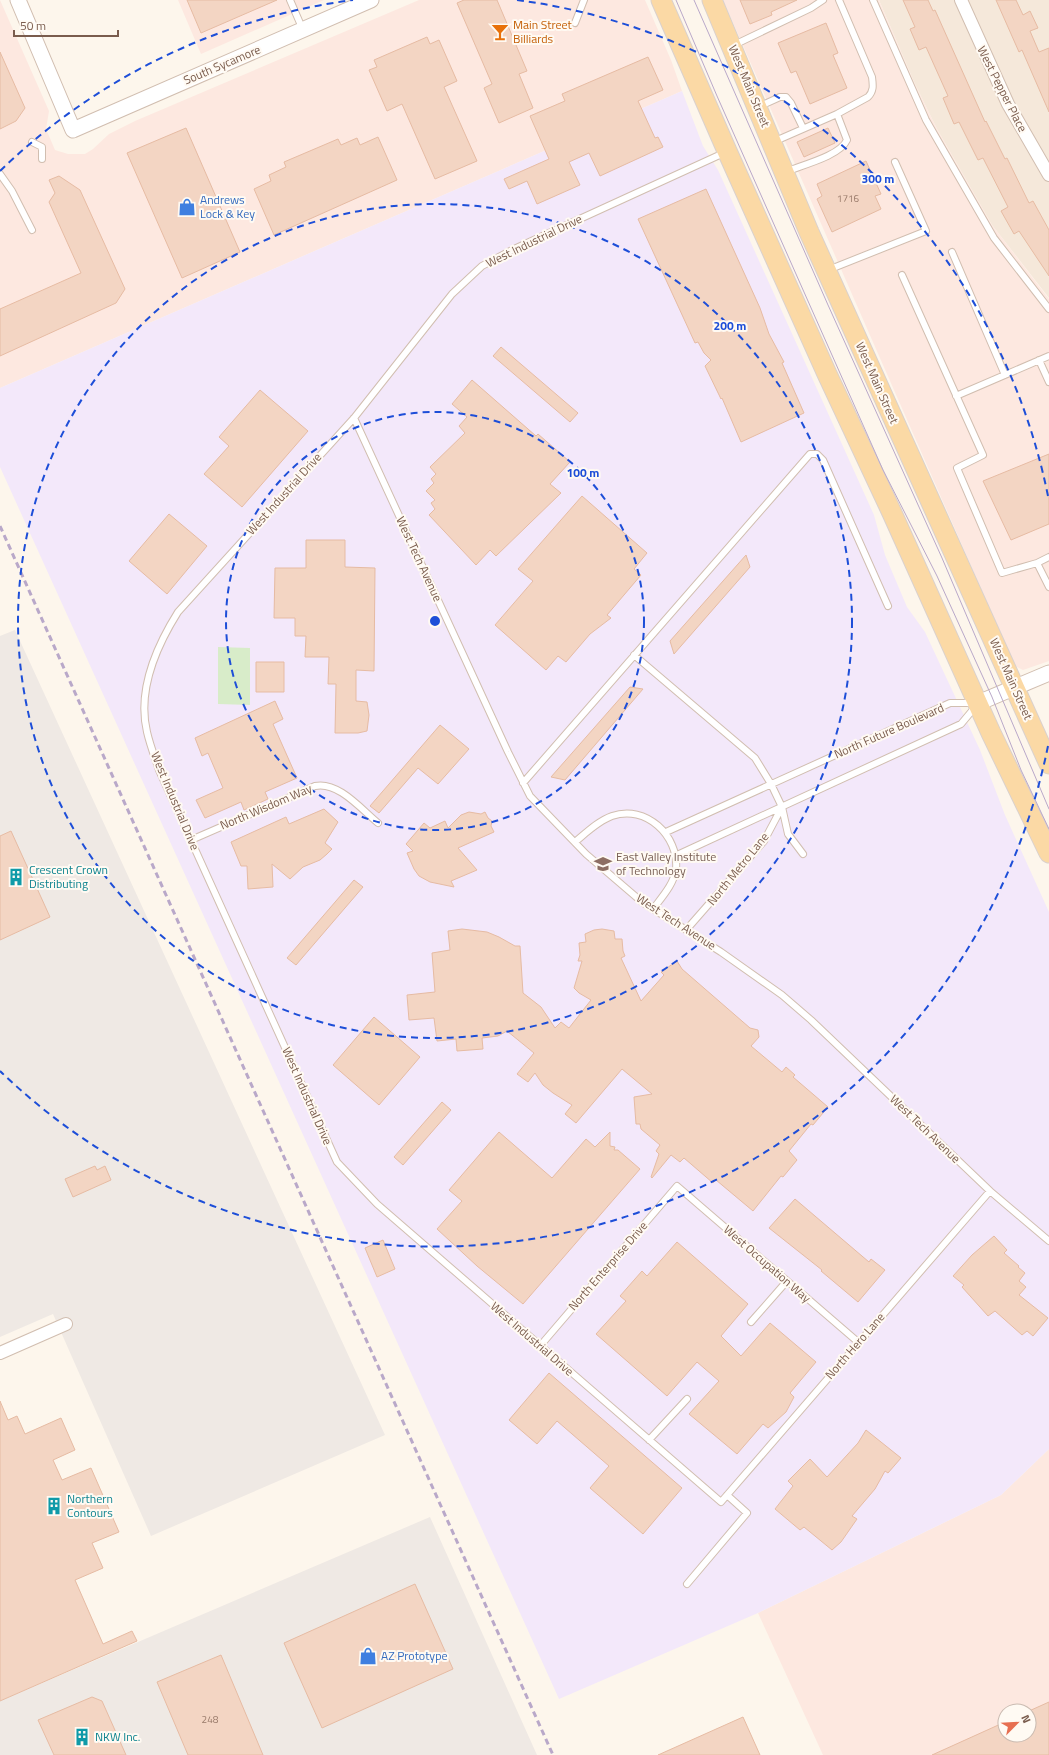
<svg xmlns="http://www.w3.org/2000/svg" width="1049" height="1755" font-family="'Titillium Web',sans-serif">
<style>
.residential{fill:#f5e8da}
.commercial{fill:#fde8e0;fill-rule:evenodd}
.industrial{fill:#efe9e4}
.education{fill:#f3e8fa}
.green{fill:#d8ecc9}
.building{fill:#f3d5c3;stroke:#e6bba3}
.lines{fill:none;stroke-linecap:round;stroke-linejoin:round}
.service-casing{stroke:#d1beb0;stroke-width:8}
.minor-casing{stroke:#d1beb0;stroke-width:14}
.tertiary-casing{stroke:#d1beb0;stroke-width:17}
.primary-casing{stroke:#dad1cd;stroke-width:21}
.service{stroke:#fff;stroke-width:6}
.minor{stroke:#fff;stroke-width:12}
.tertiary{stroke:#fff;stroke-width:15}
.primary{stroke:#fbd9a5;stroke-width:19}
.tram{stroke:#b9a8c9;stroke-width:1}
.rail{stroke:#b9a8c9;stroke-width:3;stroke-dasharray:6 4;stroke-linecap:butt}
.ring{fill:none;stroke:#1d4ed8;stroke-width:2;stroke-dasharray:7 5}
.labels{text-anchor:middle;stroke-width:4;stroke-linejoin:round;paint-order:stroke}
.number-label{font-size:10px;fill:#987a6a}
.food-label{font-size:12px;fill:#c56008;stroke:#fffaf3;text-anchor:start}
.street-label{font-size:12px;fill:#7a5c4d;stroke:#fffaf3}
.shop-label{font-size:12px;fill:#366cbe;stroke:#fffaf3;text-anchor:start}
.education-label{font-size:12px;fill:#785e54;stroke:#fffaf3;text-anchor:start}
.culture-label{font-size:12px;fill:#0d838f;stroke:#fffaf3;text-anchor:start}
.centre{fill:#1d4ed8;stroke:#fffaf3;stroke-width:2}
.ring-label{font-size:12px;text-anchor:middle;font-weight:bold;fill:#1d4ed8;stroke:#fffaf3;stroke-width:4;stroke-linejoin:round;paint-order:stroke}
</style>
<rect width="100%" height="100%" fill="#fdf6ec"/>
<path class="residential" d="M879,0H1049V298L992,225L937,129L914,82Z"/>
<path class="commercial" d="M0,0L49,111L46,129L55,150L68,154H85L93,149L109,134L135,121L419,0H645L671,60L682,91L0,388Z
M178,0H324L201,54Z
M723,0H879L914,82L937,129L992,225L1049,299V661L1023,670L1015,666Z
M1049,1449V1755H823L758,1613L1001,1495ZM1005,1711H1029V1735H1005Z"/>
<path class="industrial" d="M15,630L385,1435L151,1536L53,1314L0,1337V636Z
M430,1517L537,1755H0V1701Z"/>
<path class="education" d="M682,91L703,146L718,170L874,515L885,555L907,607L925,632L980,750L1005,815L1049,912V1449L1001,1495L758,1613L559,1699L0,467V388Z"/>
<path class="green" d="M218,647L250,648V705L218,704Z"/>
<path class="building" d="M187,0H277L201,33Z
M464,0H497L527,71L519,74L533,108L499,123L484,88L492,84L457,3Z
M740,0H797L771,12L772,15L750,24Z
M903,0H928L933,11L935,10L985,122L986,121L1005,159L1007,158L1029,203L1033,201L1049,230V276L1019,231L1014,234L1001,211L1008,207L983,158L978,160L959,122L954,124L943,98L948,96L926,47L919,50L910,29L915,27Z
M996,0H1016L1023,15L1030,11L1038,28L1030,31L1039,52L1049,48V112L1022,50L1019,52Z
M826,23L838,53L833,55L847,88L810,104L796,71L791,73L778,43Z
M427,37L430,44L439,40L457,81L444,87L477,161L435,179L402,104L387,111L369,70L377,67L374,60Z
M0,52L25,108L16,121L0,129Z
M648,57L663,90L638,101L655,138L658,137L663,147L600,176L589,153L569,162L580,185L537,204L527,181L509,189L504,179L549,159L530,116L565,101L562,94Z
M186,128L240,252L182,278L127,153Z
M828,128L835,143L804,157L797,142Z
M378,137L397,180L274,235L254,189L271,181L269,175L286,167L284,162L338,139L341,145L357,138L360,145Z
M866,161L881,194L875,196L881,209L832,232L817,199L822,196L817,184Z
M59,176L80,190L125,289L116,303L0,356V309L81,273L49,202L55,193L49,180Z
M706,189L760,308L769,334L784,362L782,363L804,413L741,442L722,398L721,399L705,366L711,360L704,353L698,342L695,343L638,219Z
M501,347L578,413L570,422L493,356Z
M472,380L536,436L538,434L570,462L550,484L561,493L496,556L490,550L476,565L429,515L435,509L431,503L435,500L426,491L434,483L431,479L436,474L430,467L465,433L459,426L467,417L452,404Z
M260,390L308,431L242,507L204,474L229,446L219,437Z
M1049,454V524L1011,540L983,481Z
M582,496L647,553L634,569L641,575L607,615L611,618L590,634L566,662L558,656L546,670L495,625L533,581L518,569Z
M169,514L207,546L167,594L129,561Z
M306,540H345V567L375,568L374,671L356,670V701L367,702L369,715L367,731L358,733H335L336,684H328L329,657H305L306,636H295V618H274L275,568H306Z
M746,555L750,567L674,654L670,641Z
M256,662H284V692H256Z
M630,687L643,689L565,780L551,777Z
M275,701L283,719L273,724L297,778L265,792L268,799L244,810L241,802L205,818L196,800L223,788L208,753L202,756L195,738Z
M440,725L469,749L438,784L418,768L379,813L370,806Z
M324,809L338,822L325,843L332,849L327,854L320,860L303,867L290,879L272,864L273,887L248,889L247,866H241L231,842L286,817L289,824Z
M469,812L481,814L485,812L488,818L492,821L491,826L494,832L458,848L477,870L451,881L454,887L430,882L419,876L414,869L407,853L413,851L406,844L424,823L430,828L445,821L448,828L461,815Z
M11,831L50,917L0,940V836Z
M354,880L363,887L296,965L287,958Z
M462,929L487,932L499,937L515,946H520L523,993L541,1007L555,1028L561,1022L569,1028L591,1000L579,993L574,988L582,961H578L580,955L579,943L586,942L585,934L594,930L602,929L614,931L615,939H622L623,951L625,956L621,958L641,1001L664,975L661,972L677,961L682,969L750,1028L758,1030L759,1037L751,1046L782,1072L786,1067L795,1075L793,1077L828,1107L813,1125L811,1124L789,1151L797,1160L783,1177L781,1176L753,1211L716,1180L713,1183L684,1158L680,1162L671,1155L652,1178L651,1177L659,1154L656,1151L660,1145L641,1129L640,1124H636L634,1097L652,1094L622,1069L576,1123L565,1114L572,1105L553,1093L543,1085L535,1073L528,1082L517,1074L534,1053L507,1031L498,1036L482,1038L483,1049L457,1051L456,1039L437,1041L434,1018L409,1020L407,995L435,992L432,953L450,950L448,931Z
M374,1017L420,1057L379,1105L333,1065Z
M442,1102L451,1110L403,1165L394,1157Z
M499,1132L552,1178L586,1139L595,1147L610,1132V1146L615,1147L614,1150H618L640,1169L523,1304L477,1266L437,1229L462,1201L449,1190Z
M95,1166L97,1170L105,1166L111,1180L73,1197L65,1179Z
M795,1199L869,1262L871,1259L885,1270L858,1302L821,1271L822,1270L769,1228Z
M994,1236L1007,1250L1004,1253L1019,1266L1018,1267L1025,1273L1019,1281L1026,1287L1019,1295L1048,1318L1033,1336L1027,1331L1022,1335L995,1311L988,1316L962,1287L964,1285L953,1276L972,1255Z
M383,1240L395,1269L377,1277L365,1248Z
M677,1242L748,1304L721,1336L741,1356L770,1323L816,1362L790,1393L794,1397L786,1412L768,1428L763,1424L737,1454L689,1414L719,1381L697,1362L667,1396L596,1334L626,1301L620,1296L642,1271L647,1276Z
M549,1373L682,1488L643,1534L590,1488L609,1466L557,1421L537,1444L509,1420Z
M0,1401L8,1420L17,1416L25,1434L61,1418L75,1450L53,1460L62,1480L91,1468L119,1532L92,1543L103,1568L75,1580L103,1644L132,1631L137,1641L0,1701Z
M866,1430L901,1458L888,1473L885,1471L875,1489L852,1516L857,1519L841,1542L832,1550L804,1527L800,1530L775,1509L793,1486L788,1481L810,1459L827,1477L858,1443Z
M415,1584L453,1669L322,1728L284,1643Z
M221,1655L263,1755H188L157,1682Z
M92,1697L102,1701L126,1755H54L38,1720Z
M1049,1702V1755H932L1005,1722V1735H1029V1711Z
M743,1717L760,1755H658Z"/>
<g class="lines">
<g class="service-casing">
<path id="service" d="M290,0L303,30
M873,0L926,120L994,238L1049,309
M575,23L584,0
M734,45L811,8L823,0
M758,107L780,97H786L791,103L803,128
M32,142L42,147V159
M773,142L837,114
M726,152L512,250L482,266L452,294L354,418L178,612C156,647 137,690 147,732C150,745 155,758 159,770L337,1162L377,1204L721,1502L990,1191
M785,172C802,165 840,156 847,140L837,114L868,97C874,91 873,85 872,77L839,0
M0,174L12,191L32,230
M952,252L1005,375
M828,270L926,231L895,162
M902,275L983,455L957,468L1002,573L1037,563L1049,587
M1039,360L1049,382
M956,396L1049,356
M354,418L508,752L530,796L586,854L642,902L721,952L782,995L811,1020L990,1191L1049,1241
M1037,563L1049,557
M634,655L755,758L771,784L782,807L788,834L803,854
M523,783L810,454H817L823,460L888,606
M666,832L950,703H974
M191,840L315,786C338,781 361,809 378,823
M575,842C586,833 598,821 612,816C646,804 679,836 676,869C674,884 662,897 653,909
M675,856L961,724L976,706
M687,929L764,841L782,807
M751,1322L787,1281
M540,1346L677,1186L858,1342
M649,1440L687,1399
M687,1584L747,1513L727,1495"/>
</g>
<g class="minor-casing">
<path id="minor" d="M961,0L1008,104L1049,175
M0,1353L66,1324"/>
</g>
<g class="tertiary-casing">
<path id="tertiary" d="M18,0L73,130L371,0
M978,703L1049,673"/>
</g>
<g class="primary-casing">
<path id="primary" d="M661,0L727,151L827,374L892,513L991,733L1049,853
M712,0L809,232L1049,764"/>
</g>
<use href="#service" class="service"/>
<use href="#minor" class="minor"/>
<use href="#tertiary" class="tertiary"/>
<use href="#primary" class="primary"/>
<path class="tram" d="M676,0L717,96L883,470L937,576L992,697L1021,770L1049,829
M694,0L828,305L942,558L1049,809"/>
<path class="rail" d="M0,526L553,1755"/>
</g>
<g class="ring">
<circle cx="435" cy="621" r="209"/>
<circle cx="435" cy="621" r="417"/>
<path d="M1048 746A626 626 0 0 1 0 1071M0 171A626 626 0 0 1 353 0M517 0A626 626 0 0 1 1048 496"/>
</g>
<defs>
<g id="bar-bare" transform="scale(1.38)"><path d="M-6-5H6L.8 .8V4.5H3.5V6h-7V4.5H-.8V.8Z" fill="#e8710a" stroke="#fffaf3" stroke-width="2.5" paint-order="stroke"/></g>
<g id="shop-bare" transform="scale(1.38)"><path d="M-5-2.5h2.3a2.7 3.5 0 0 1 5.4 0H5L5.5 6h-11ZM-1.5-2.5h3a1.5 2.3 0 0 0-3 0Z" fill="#3f7fe0" stroke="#fffaf3" stroke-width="2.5" paint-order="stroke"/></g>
<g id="school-bare" transform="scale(1.38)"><path d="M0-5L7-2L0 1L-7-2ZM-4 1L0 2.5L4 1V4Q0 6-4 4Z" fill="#8d6e63" stroke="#fffaf3" stroke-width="2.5" paint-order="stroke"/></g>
<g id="building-bare" transform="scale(1.38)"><path d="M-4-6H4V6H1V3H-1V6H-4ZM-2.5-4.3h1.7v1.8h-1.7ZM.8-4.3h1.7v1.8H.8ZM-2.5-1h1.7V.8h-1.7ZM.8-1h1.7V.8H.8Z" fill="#0f9aa8" stroke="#fffaf3" stroke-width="2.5" paint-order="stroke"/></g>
</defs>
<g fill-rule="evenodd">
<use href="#bar-bare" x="500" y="32"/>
<use href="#shop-bare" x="187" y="207"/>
<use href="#school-bare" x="603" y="864"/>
<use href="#building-bare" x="16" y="877"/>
<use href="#building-bare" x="54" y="1506"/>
<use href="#shop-bare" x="368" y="1656"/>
<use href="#building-bare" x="82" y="1737"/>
</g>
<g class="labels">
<g class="number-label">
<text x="848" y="202">1716</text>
<text x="210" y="1723">248</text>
</g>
<g class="food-label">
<text x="513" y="29">Main Street<tspan x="513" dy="14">Billiards</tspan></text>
</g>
<g class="street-label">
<text transform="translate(222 65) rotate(-23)" y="4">South Sycamore</text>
<text transform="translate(749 86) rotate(67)" y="4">West Main Street</text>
<text transform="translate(1002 89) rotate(63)" y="4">West Pepper Place</text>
<text transform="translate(534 241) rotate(-26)" y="4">West Industrial Drive</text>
<text transform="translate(877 383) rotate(66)" y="4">West Main Street</text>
<text transform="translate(284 494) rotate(-48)" y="4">West Industrial Drive</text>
<text transform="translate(419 559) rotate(65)" y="4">West Tech Avenue</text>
<text transform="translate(1011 679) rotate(66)" y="4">West Main Street</text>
<text transform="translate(889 731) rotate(-24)" y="4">North Future Boulevard</text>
<text transform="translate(175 801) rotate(67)" y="4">West Industrial Drive</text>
<text transform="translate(266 807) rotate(-23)" y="4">North Wisdom Way</text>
<text transform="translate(738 869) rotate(-51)" y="4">North Metro Lane</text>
<text transform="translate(676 922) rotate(33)" y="4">West Tech Avenue</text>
<text transform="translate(307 1096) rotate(66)" y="4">West Industrial Drive</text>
<text transform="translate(925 1129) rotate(44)" y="4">West Tech Avenue</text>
<text transform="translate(767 1264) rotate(41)" y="4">West Occupation Way</text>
<text transform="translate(608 1266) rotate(-49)" y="4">North Enterprise Drive</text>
<text transform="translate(532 1339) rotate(41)" y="4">West Industrial Drive</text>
<text transform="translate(855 1346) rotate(-49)" y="4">North Hero Lane</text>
</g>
<g class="shop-label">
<text x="200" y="204">Andrews<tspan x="200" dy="14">Lock &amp; Key</tspan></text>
<text x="381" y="1660">AZ Prototype</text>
</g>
<g class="education-label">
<text x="616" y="861">East Valley Institute<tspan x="616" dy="14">of Technology</tspan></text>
</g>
<g class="culture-label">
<text x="29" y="874">Crescent Crown<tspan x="29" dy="14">Distributing</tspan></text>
<text x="67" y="1503">Northern<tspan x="67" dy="14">Contours</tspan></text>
<text x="95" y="1741">NKW Inc.</text>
</g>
</g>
<circle cx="435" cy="621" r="6" class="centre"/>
<g class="ring-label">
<text x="878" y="183">300 m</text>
<text x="730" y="330">200 m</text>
<text x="583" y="477">100 m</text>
</g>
<g transform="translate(1017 1723) rotate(66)"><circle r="19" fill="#fffaf3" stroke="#cabbb1"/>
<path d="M0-3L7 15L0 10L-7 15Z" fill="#e76f51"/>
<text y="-6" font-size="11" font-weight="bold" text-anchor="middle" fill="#7a5c4d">N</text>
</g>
<path d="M14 30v6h104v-6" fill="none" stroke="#7a5c4d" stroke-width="2"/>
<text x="20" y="30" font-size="12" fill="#7a5c4d" stroke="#fffaf3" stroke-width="3" paint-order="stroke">50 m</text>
</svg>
